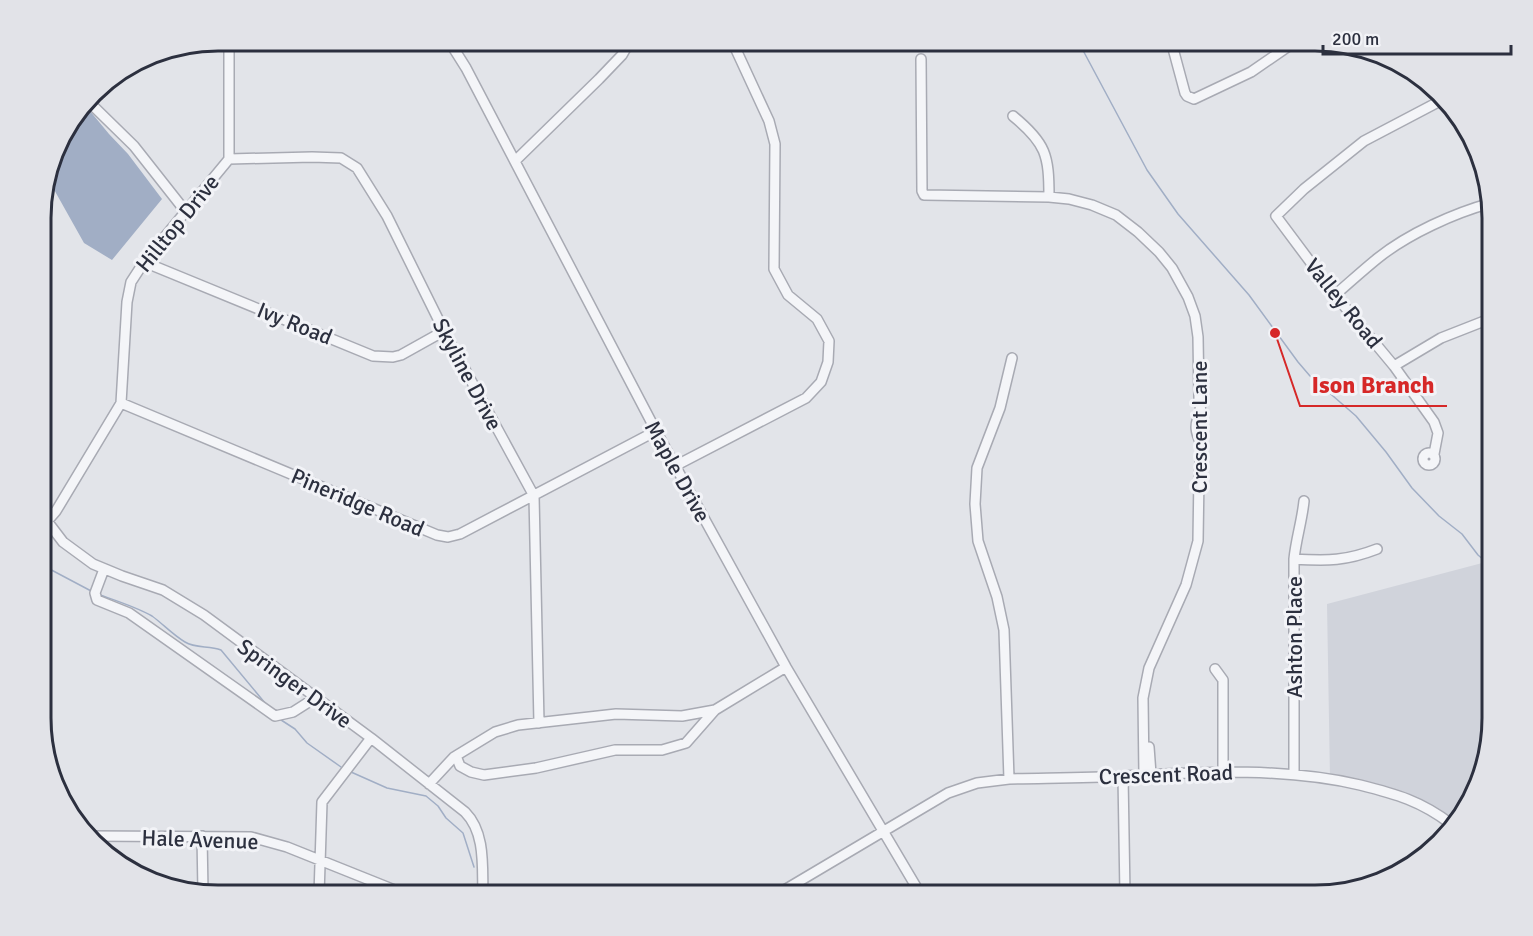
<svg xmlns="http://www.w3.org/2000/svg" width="1533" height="936" font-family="Signika,sans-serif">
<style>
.built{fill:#d0d3db}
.water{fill:#a1aec5}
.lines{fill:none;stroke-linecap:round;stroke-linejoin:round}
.stream{stroke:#a1aec5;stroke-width:1.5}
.minor-casing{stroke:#a8aab3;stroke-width:12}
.minor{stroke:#f4f5f8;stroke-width:9}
.labels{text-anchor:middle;stroke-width:6;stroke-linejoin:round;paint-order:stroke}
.street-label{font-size:22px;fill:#2c303f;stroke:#f2f3f7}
.rim{fill:none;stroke:#2c303f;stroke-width:3}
.leader{fill:none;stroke:#d62828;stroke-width:2}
.callout-dot{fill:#d62828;stroke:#f2f3f7;stroke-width:2}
.callout-label{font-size:24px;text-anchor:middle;font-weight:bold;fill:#d62828;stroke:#f2f3f7;stroke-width:6;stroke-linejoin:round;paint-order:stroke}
</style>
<rect width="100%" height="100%" fill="#e2e4e9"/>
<path class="built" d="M1486,562L1492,565V729L1469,807L1450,825L1396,795L1330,778L1327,604Z"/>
<path class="water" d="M85,105L109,134L128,154L162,199L112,260L84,243L47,177L59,139Z"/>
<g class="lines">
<path class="stream" d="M1078,41L1147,170L1178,214L1249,295L1298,362L1310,376L1356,416L1386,452L1412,488L1439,516L1462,534L1478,555L1492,567
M42,565L93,592
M100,595C117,601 136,607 152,616C163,624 173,635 185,642C196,649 209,645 221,650L265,703
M278,718L295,729L307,743L341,767
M351,772L387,788L426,796L438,806L446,818L463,833L474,867
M488,886L498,895"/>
<g class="minor-casing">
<path id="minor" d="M449,41L466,68L656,431L786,667L921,895
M1171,41L1185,93L1187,96L1194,99L1251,72L1296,41
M921,59L922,191L924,195L1049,197L1069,199L1092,205L1116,215L1138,232L1159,252L1172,268L1188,297L1195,316L1198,337L1199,398L1203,426L1199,475L1198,541L1186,585L1149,668L1143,698L1144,775
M88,101L134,146L186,212
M1013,116C1046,143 1049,155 1049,197
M229,159L312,157L341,158L357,168L387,216L444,331L534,496L539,723
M229,159V41
M515,161L599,79L622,55L630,41
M144,262L373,356L393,357L401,355L444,331
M1335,295C1349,283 1363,270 1378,258C1408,234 1454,213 1491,203
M1394,366L1441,338L1492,318
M121,403L437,535L448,537L460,534L656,431
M1201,444C1196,433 1193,424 1201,413
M1423 459a6 6 0 1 1 12 0a6 6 0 1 1-12 0Z
M1434,454L1438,433L1434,422L1394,366L1335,295L1276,216L1304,189L1364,141L1442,100
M675,466L806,398L821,382L828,362L829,341L817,319L788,295L774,269L775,144L769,121L732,41
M47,521L63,542L93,564L122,576L163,590L204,615L371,738L465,812C486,833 482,868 483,895
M42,522L49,519L56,511L121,403L127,302L131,282L144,262L229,159
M1294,559C1328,561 1346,561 1377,549
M104,569L95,593L97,600L129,613L275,716L293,712L315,698
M1215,669L1223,680V771
M1149,747L1151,774
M46,752L51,765
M456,756L460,766L471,772L484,775L536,768L615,750H662L686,743L715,710
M1294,774V559C1296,539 1302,521 1304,501
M1123,776L1125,895
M1009,779L1004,630L997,597L978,541L975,504L977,468L1000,408L1012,358
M429,784L454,757L495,732L518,725L616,714L682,716L715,710L786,667
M91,836L251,837L287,847L407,895
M202,836L203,892
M319,895L322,802L371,738
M776,895L948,793L977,783L1009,779C1048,778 1086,778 1124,776C1203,772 1282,767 1360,785C1396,794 1421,801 1451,824"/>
</g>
<use href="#minor" class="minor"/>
</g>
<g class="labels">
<g class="street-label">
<text transform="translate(177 223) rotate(-51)" y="8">Hilltop Drive</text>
<text transform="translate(1344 303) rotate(51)" y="8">Valley Road</text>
<text transform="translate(295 323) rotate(22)" y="8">Ivy Road</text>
<text transform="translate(468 374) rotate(62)" y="8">Skyline Drive</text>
<text transform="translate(1199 427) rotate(-90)" y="8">Crescent Lane</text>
<text transform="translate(678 471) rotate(61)" y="8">Maple Drive</text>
<text transform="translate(358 502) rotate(23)" y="8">Pineridge Road</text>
<text transform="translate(1294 637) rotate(-90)" y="8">Ashton Place</text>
<text transform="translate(295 683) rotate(36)" y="8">Springer Drive</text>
<text transform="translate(1166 774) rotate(-2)" y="8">Crescent Road</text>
<text transform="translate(200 839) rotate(2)" y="8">Hale Avenue</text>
</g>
</g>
<path d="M0 0H1533V936H0ZM218 51H1315A167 167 0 0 1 1482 218V718A167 167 0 0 1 1315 885H218A167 167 0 0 1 51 718V218A167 167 0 0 1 218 51Z" fill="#e2e3e8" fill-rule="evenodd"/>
<path class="rim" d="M218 51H1315A167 167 0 0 1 1482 218V718A167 167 0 0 1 1315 885H218A167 167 0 0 1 51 718V218A167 167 0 0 1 218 51Z"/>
<path class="leader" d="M1275 333L1300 406H1447"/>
<circle class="callout-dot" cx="1275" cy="333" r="6"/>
<g class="callout-label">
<text x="1373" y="393">Ison Branch</text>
</g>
<path d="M1323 45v9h188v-9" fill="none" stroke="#2c303f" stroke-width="3"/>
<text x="1332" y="45" font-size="18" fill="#2c303f" stroke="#f2f3f7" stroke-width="4.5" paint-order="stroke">200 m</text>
</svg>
